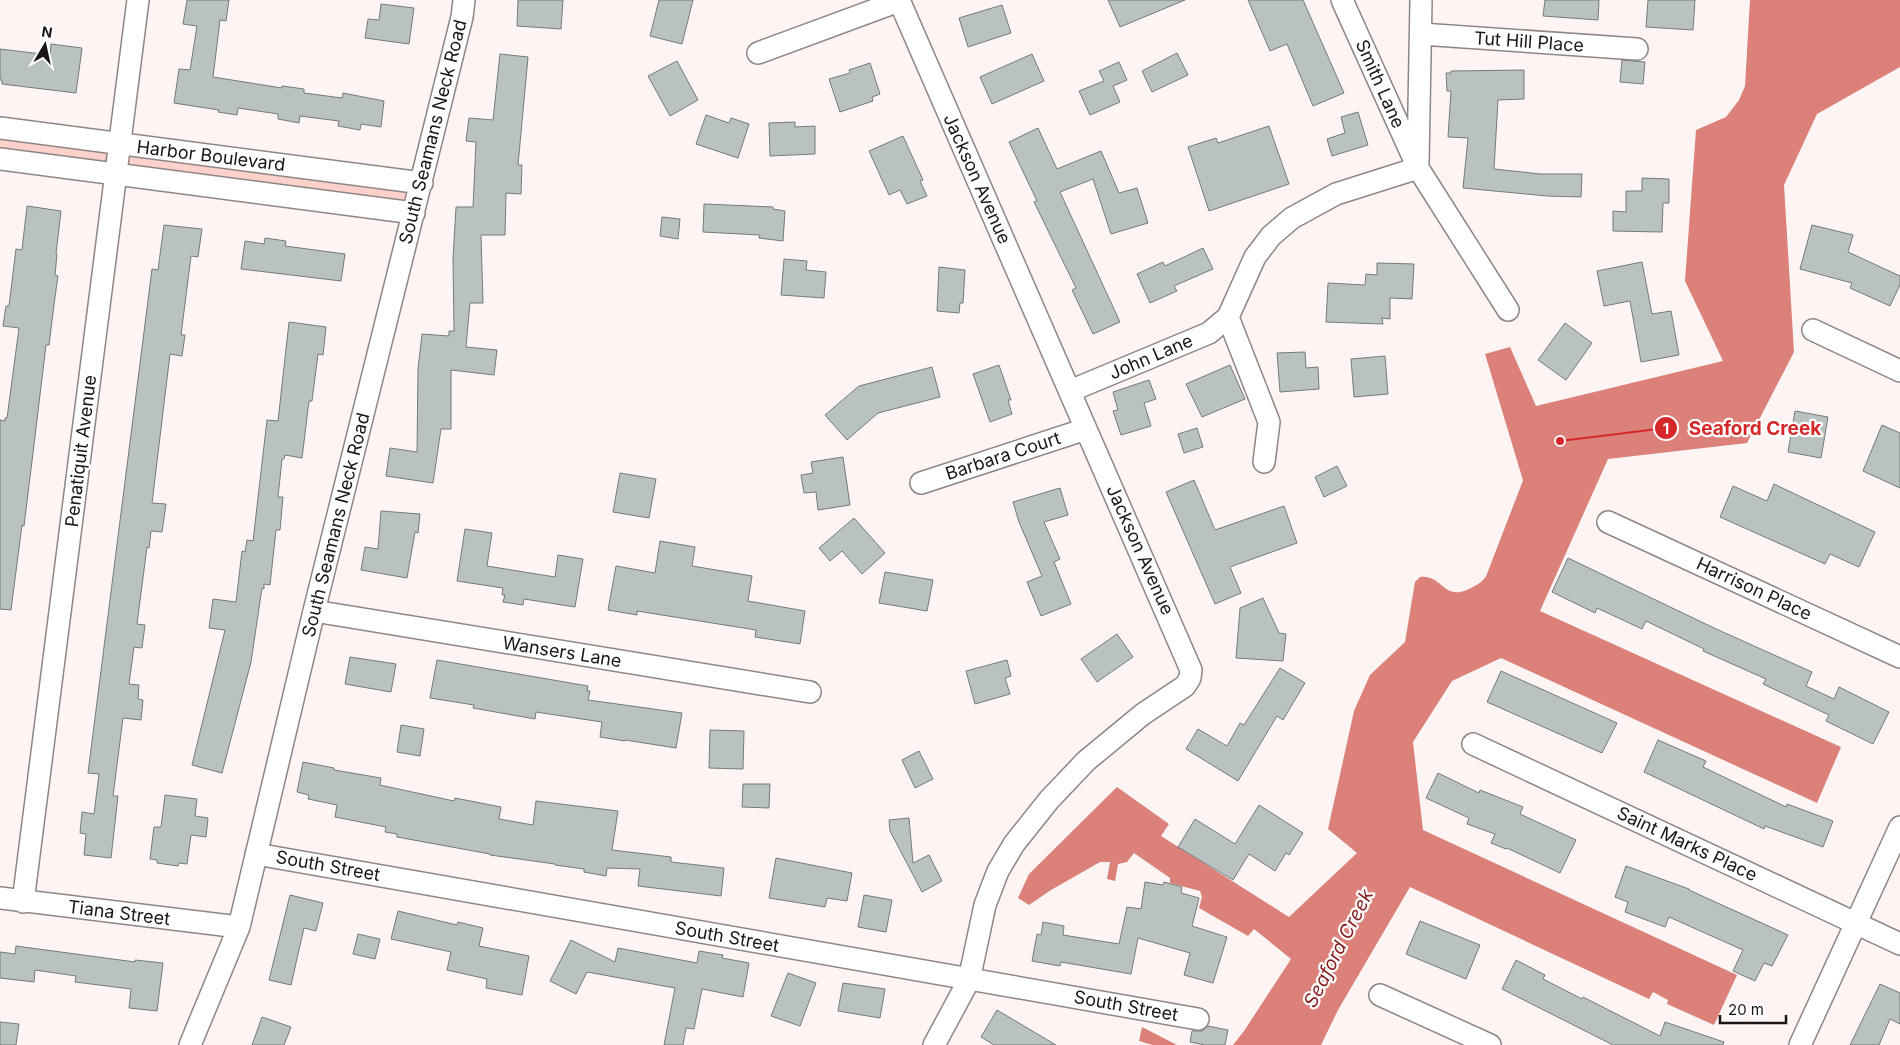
<svg xmlns="http://www.w3.org/2000/svg" width="1900" height="1045" font-family="Inter,sans-serif">
<style>
.green{fill:#fcd0cb}
.water{fill:#db8179}
.lines{fill:none;stroke-linecap:round;stroke-linejoin:round}
.river{stroke:#db8179;stroke-width:40}
.building{fill:#b9c2c1;stroke:#737b7b}
.street-casing{stroke:#8e8684;stroke-width:24}
.street{stroke:#fff;stroke-width:21}
.labels{text-anchor:middle;stroke-width:4.5;stroke-linejoin:round;paint-order:stroke}
.street-label{font-size:18px;fill:#1a1616;stroke:#fff}
.water-label{font-size:19px;font-style:italic;fill:#871d1d;stroke:#fff}
.leader{fill:none;stroke:#d62828;stroke-width:2}
.callout-dot{fill:#d62828;stroke:#fff;stroke-width:2}
.mark-label{font-size:15px;text-anchor:middle;font-weight:bold;fill:#fff}
.callout-label{font-size:19px;text-anchor:middle;font-weight:bold;fill:#d62828;stroke:#fff;stroke-width:4.5;stroke-linejoin:round;paint-order:stroke}
</style>
<rect width="100%" height="100%" fill="#fef4f3"/>
<path class="green" d="M0,132L115,147L112,169L0,155Z
M126,148L414,187L410,208L123,171Z"/>
<path class="water" d="M1750,0H1900V67L1817,114L1784,185L1794,352L1747,443L1608,459L1540,611L1841,747L1817,803L1501,658L1452,681L1413,742L1423,830L1737,975L1714,1025L1667,1004L1668,1000L1653,992L1649,999L1410,887L1338,1010L1321,1045H1233L1244,1031L1291,959L1254,929L1248,936L1199,908L1202,897L1200,891L1170,883V878L1134,853L1127,862L1118,864L1115,881L1107,879L1110,862H1100L1051,890L1029,905L1018,898L1029,874L1117,787L1169,824L1161,836L1289,917L1357,853L1328,829L1354,711L1370,675L1405,642L1415,582L1420,577C1446,574 1442,609 1481,582L1526,535L1525,487L1485,354L1510,347L1536,406L1723,361L1685,281L1696,130L1726,117L1739,100L1745,86Z
M1142,1027L1177,1045H1178H1153L1139,1041Z"/>
<g class="lines">
<path class="river" d="M1503,588L1545,479"/>
</g>
<path class="building" d="M187,0H229L226,21L220,20L213,77L282,88V86L304,89V93L342,98L343,93L384,101L381,127L361,124L360,130L338,126L339,121L300,116L299,123L278,119V114L238,108L237,115L218,112L219,110L174,103L179,69L190,70L197,26L183,24Z
M518,0H563L561,29L517,26Z
M659,0H693L682,44L650,36Z
M1108,0H1185L1120,27Z
M1248,0H1303L1344,93L1313,106L1287,44L1270,51Z
M1545,0H1599L1598,20L1543,16Z
M1648,0H1695L1693,30L1646,27Z
M381,4L414,8L409,44L365,38L368,19L379,20Z
M1002,5L1011,33L968,47L959,18Z
M51,44L82,48L76,93L2,84V80H0V49L50,55Z
M1177,53L1188,75L1152,92L1142,71Z
M500,54L528,57L518,165H522L521,194L506,193L505,235H481L483,303H470L466,347L497,350L494,375L451,370V429H441L433,483L386,476L390,448L417,452L418,369L422,334L449,336V331H454L453,259L456,207H473L476,142L466,141L469,118L493,120Z
M1032,54L1044,81L992,104L980,77Z
M1622,60L1645,62L1643,84L1620,82Z
M677,61L698,100L670,116L648,76Z
M1119,62L1127,80L1113,86L1120,102L1090,115L1079,91L1104,81L1099,71Z
M870,63L880,94L872,97L873,101L840,112L829,79L850,73L849,70Z
M1524,70V99L1498,100L1494,169L1541,174H1582L1581,197L1547,196L1463,188L1468,138L1448,137L1451,91H1447L1446,73H1451V71Z
M1358,112L1368,145L1332,156L1327,139L1345,133L1341,117Z
M706,115L729,123L731,118L749,124L738,158L696,144Z
M795,122V127L815,126V154L770,156L769,123Z
M1269,126L1289,184L1209,211L1188,147L1216,138L1218,143Z
M1038,128L1057,169L1101,151L1119,193L1137,188L1148,223L1111,234L1093,179L1060,192L1120,322L1093,334L1072,290L1076,288L1034,202L1037,201L1009,142Z
M903,136L923,180L920,181L927,196L907,204L900,190L889,195L869,151Z
M1642,178L1669,179V203H1663L1662,232L1613,231V211L1626,212V191H1642Z
M704,204L773,207V209L785,211L783,241L759,238L760,235L703,232Z
M27,206L61,211L56,254H57L55,275L58,276L55,297L49,345H46L33,453L24,526L22,525L11,610L0,609V420L5,421V418H7L19,328L3,326L6,306H9L16,249L22,250Z
M662,217L680,219L678,239L660,236Z
M164,225L202,229L198,257L191,256L181,335H185L182,356L170,354L152,503L166,504L162,532L151,531L149,548L147,547L137,624L145,625L142,648L134,647L129,684L139,685L138,699L143,700L141,720L123,718L113,796H118L111,858L84,855L86,834L80,833L82,812L94,814L99,774L88,773L152,269L158,270Z
M1812,225L1853,235L1848,252L1900,276V285L1890,306L1850,288L1852,283L1800,269Z
M265,238L286,241L285,246L345,254L341,281L241,269L245,241L264,244Z
M1203,248L1213,269L1174,286L1177,291L1150,303L1137,274L1163,262L1165,266Z
M784,259L807,261L806,270L826,272L824,298L781,295Z
M1642,262L1652,314L1671,311L1679,355L1641,362L1630,301L1604,306L1597,271Z
M1377,263L1414,264L1412,299L1390,298V319L1382,318L1383,324L1326,322L1328,283L1365,285L1366,274L1377,275Z
M939,267L965,270L963,303H960L959,313L937,311Z
M289,322L326,327L323,355L318,354L312,401H309L302,458L285,455L284,459H282L278,497H283L280,530H276L270,585L264,584V589L262,588L251,662L222,773L192,765L225,630L209,628L213,599L236,602L242,551L245,552L247,540L253,541L267,420L278,421Z
M1565,323L1592,343L1566,380L1538,360Z
M1305,352L1306,368L1318,367L1319,389L1280,392L1277,353Z
M1385,356L1388,394L1354,397L1351,359Z
M999,365L1011,400H1008L1012,414L990,422L973,374Z
M1230,365L1245,399L1202,417L1186,384Z
M932,367L940,397L878,413L847,440L825,415L859,386Z
M1149,380L1156,399L1144,403L1151,426L1121,435L1113,411L1118,410L1113,392Z
M1795,411L1828,417L1821,458L1788,452Z
M1882,425L1900,433V488L1863,471Z
M1197,428L1203,447L1184,453L1178,434Z
M843,457L850,505L818,510L816,492L804,493L801,475L813,473L811,462Z
M1337,466L1347,486L1324,497L1315,477Z
M620,473L656,479L649,518L613,512Z
M1194,480L1215,530L1284,506L1297,543L1230,567L1241,593L1215,604L1166,492Z
M1774,484L1875,532L1859,567L1830,554L1825,564L1720,517L1733,486L1767,501Z
M1060,488L1068,515L1044,522L1060,559L1054,562L1071,604L1041,616L1027,582L1042,576L1019,522L1013,502Z
M381,511L420,514L418,533L415,532L407,578L361,570L365,547L378,549Z
M854,518L885,553L862,574L842,551L830,561L819,548Z
M465,529L492,533L487,566L555,577L558,555L583,559L575,607L524,599L523,605L503,602L505,595H502L503,588L457,581Z
M660,541L695,547L692,566L752,576L748,601L805,611L800,644L755,637L756,630L637,611V615L608,610L616,566L655,573Z
M1568,558L1714,628L1812,672L1806,686L1834,699L1839,687L1889,712L1873,744L1826,721L1829,715L1763,684L1766,679L1703,651L1704,649L1646,621L1642,629L1597,608L1595,613L1552,592Z
M885,572L933,580L927,611L879,603Z
M1263,598L1279,633L1286,634L1283,661L1236,658L1240,608Z
M1117,634L1133,657L1097,682L1081,659Z
M350,657L396,664L391,692L345,684Z
M437,660L588,686L587,691H590L588,700L682,713L676,748L625,740V741L600,737L602,722L536,712L535,719L473,708L474,705L430,698Z
M1007,660L1011,676L1005,678L1010,694L975,704L966,671Z
M1280,668L1305,683L1283,720L1277,716L1238,781L1186,749L1198,729L1227,746L1240,723L1244,725Z
M1501,671L1617,723L1602,753L1487,702Z
M401,725L424,729L420,756L397,752Z
M710,730L744,731L743,769L709,768Z
M1658,740L1706,761L1703,767L1786,807L1787,804L1833,821L1823,847L1765,826L1764,829L1644,772Z
M919,751L933,779L915,788L902,760Z
M303,762L334,768V770L381,778L380,785L454,801L455,798L501,807L499,819L533,825L536,801L618,811L612,850L671,857V862L724,868L721,896L638,886L640,869L607,868L606,876L584,872V869L555,865V864L490,855V854L397,837V834L385,832L386,827L335,817L337,805L308,799L309,795L297,792Z
M1438,773L1479,793L1480,790L1523,807L1520,814L1576,840L1560,873L1507,848L1506,849L1491,843L1495,834L1467,824L1469,818L1426,798Z
M743,784H770L769,808L742,807Z
M165,795L197,799L195,816L208,818L206,837L191,835L187,864L179,863L178,866L157,863V860L150,859L154,827H161Z
M1259,805L1303,833L1289,855L1286,853L1275,871L1249,854L1233,880L1178,847L1195,819L1235,844Z
M909,818L913,863L929,855L942,881L922,892L890,831L889,820Z
M776,858L852,873L847,901L827,898L825,907L769,898Z
M1626,866L1689,889V890L1788,935L1772,966L1764,963L1755,981L1733,971L1743,950L1669,917L1665,927L1625,912L1628,902L1615,897Z
M1145,882L1163,885L1164,882L1182,887L1181,893L1199,898L1192,926L1227,937L1213,983L1184,975L1190,953L1138,938L1131,974L1061,962L1060,966L1032,961L1037,934L1041,935L1043,922L1064,926L1063,935L1119,944L1127,907L1141,909Z
M290,895L323,903L316,931L304,928L291,985L269,980Z
M864,895L892,900L886,932L858,927Z
M398,911L457,925L458,922L483,928L479,946L529,956L522,995L486,988L487,979L447,970L451,952L391,939Z
M1420,921L1480,945L1466,979L1406,954Z
M358,934L380,939L375,959L353,954Z
M571,940L615,962L618,948L697,963L699,951L723,955L722,958L749,963L743,997L702,989L694,1029L686,1028L683,1045H664L675,988L587,972L576,994L550,981Z
M16,946L135,962V960L163,963L157,1011L129,1008L131,989L75,982L76,976L35,970L34,982L0,978V952L15,954Z
M1516,960L1545,975L1543,979L1582,999L1583,997L1660,1036L1665,1022L1724,1042L1723,1045H1613L1502,989Z
M788,973L816,983L800,1026L771,1016Z
M843,983L885,989L880,1018L838,1011Z
M1880,984L1900,993V1024L1890,1019L1879,1045H1850Z
M997,1010L1056,1045H994L981,1037Z
M262,1017L291,1027L284,1045H252Z
M0,1022L19,1024L16,1045H0Z
M1208,1026L1228,1030L1225,1045H1205L1190,1042L1192,1031H1202Z"/>
<g class="lines">
<g class="street-casing">
<path id="street" d="M899,0L1191,670L1190,678L1185,686L1143,714L1086,761L1049,800L1014,844L998,871L985,905L969,980L934,1045
M1342,0L1418,168L1508,310
M1421,34L1637,49
M758,53L899,1
M0,128L422,183
M0,159L414,213
M1418,163L1421,0
M1228,317L1269,422L1264,462
M1813,330L1900,371
M1070,391L1209,333L1228,317L1255,257L1271,236L1292,218L1336,194L1418,168
M921,483L1086,429
M1608,522L1900,657
M314,611L810,692
M1473,744L1900,944
M256,854L1198,1019
M0,898L239,927
M23,902L138,0
M1380,995L1490,1045
M190,1045L239,927L314,611L462,17L464,0
M1800,1045L1900,827"/>
</g>
<use href="#street" class="street"/>
</g>
<g class="labels">
<g class="street-label">
<text transform="translate(1529 42) rotate(4)" y="6">Tut Hill Place</text>
<text transform="translate(1380 84) rotate(66)" y="6">Smith Lane</text>
<text transform="translate(433 132) rotate(-76)" y="6">South Seamans Neck Road</text>
<text transform="translate(211 156) rotate(7)" y="6">Harbor Boulevard</text>
<text transform="translate(977 179) rotate(66)" y="6">Jackson Avenue</text>
<text transform="translate(1151 357) rotate(-23)" y="6">John Lane</text>
<text transform="translate(81 451) rotate(-83)" y="6">Penatiquit Avenue</text>
<text transform="translate(1003 456) rotate(-18)" y="6">Barbara Court</text>
<text transform="translate(336 525) rotate(-76)" y="6">South Seamans Neck Road</text>
<text transform="translate(1140 550) rotate(66)" y="6">Jackson Avenue</text>
<text transform="translate(1754 589) rotate(25)" y="6">Harrison Place</text>
<text transform="translate(562 652) rotate(9)" y="6">Wansers Lane</text>
<text transform="translate(1687 844) rotate(25)" y="6">Saint Marks Place</text>
<text transform="translate(328 866) rotate(10)" y="6">South Street</text>
<text transform="translate(119 913) rotate(7)" y="6">Tiana Street</text>
<text transform="translate(727 937) rotate(10)" y="6">South Street</text>
<text transform="translate(1126 1006) rotate(10)" y="6">South Street</text>
</g>
<g class="water-label">
<text transform="translate(1338 948) rotate(-63)" y="7">Seaford Creek</text>
</g>
</g>
<path class="leader" d="M1560 441L1666 428"/>
<g class="callout-dot">
<circle cx="1560" cy="441" r="5"/>
<circle cx="1666" cy="428" r="12"/>
</g>
<g class="mark-label">
<text x="1666" y="434">1</text>
</g>
<g class="callout-label">
<text x="1755" y="435">Seaford Creek</text>
</g>
<g transform="translate(45 45) rotate(9)" stroke="#ffffff" stroke-width="4" paint-order="stroke">
<path d="M0-4L9 19L0 12L-9 19Z" fill="#1a1616"/>
<text y="-8" font-size="14" font-weight="bold" text-anchor="middle" fill="#1a1616">N</text>
</g>
<path d="M1720 1015v8h66v-8" fill="none" stroke="#1a1616" stroke-width="2.5"/>
<text x="1728" y="1015" font-size="15" fill="#1a1616" stroke="#ffffff" stroke-width="4" paint-order="stroke">20 m</text>
</svg>
